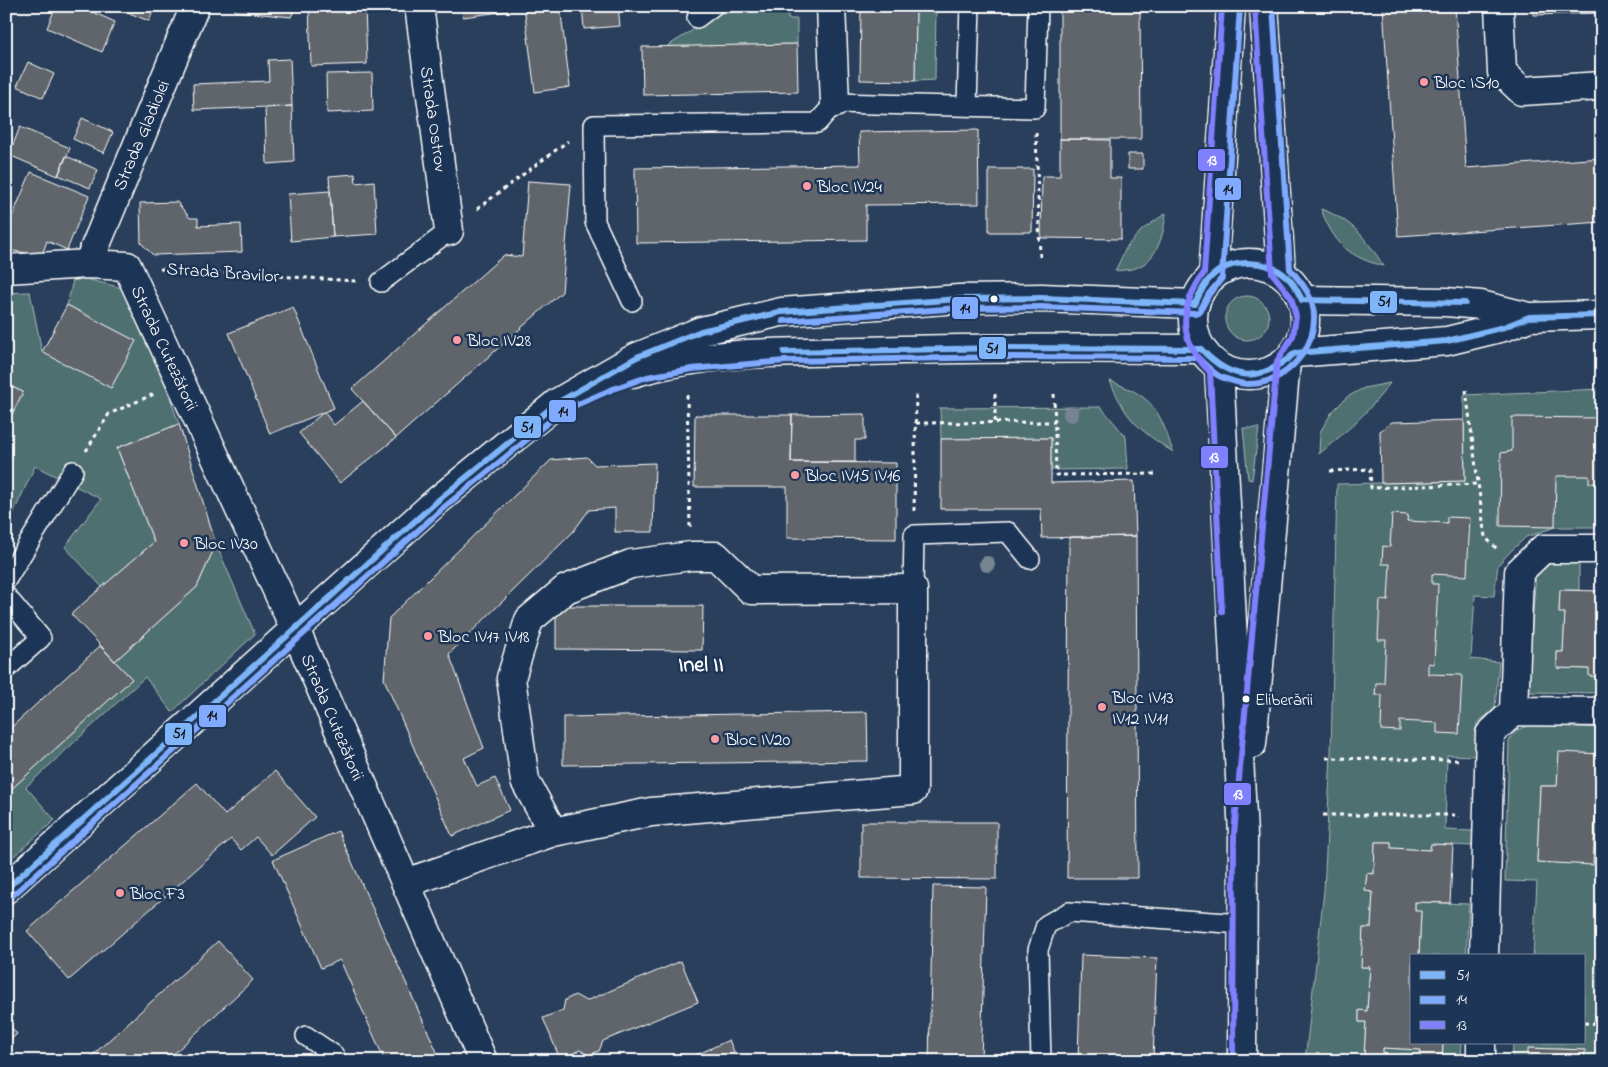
<svg xmlns="http://www.w3.org/2000/svg" width="1608" height="1067" font-family="'Indie Flower',sans-serif">
<style>
.green{fill:#4f7071;stroke:#a7b8b8}
.building{fill:#5e656a;stroke:#fff}
.lines{fill:none;stroke-linecap:round;stroke-linejoin:round}
.service-casing{stroke:#fff;stroke-width:22}
.minor-casing{stroke:#fff;stroke-width:31}
.tertiary-casing{stroke:#fff;stroke-width:31}
.secondary-casing{stroke:#fff;stroke-width:31}
.path{stroke:#fff;stroke-width:3;stroke-dasharray:4 4;stroke-linecap:butt}
.service{stroke:#1d3557;stroke-width:19}
.minor{stroke:#1d3557;stroke-width:28}
.tertiary{stroke:#1d3557;stroke-width:28}
.secondary{stroke:#1d3557;stroke-width:28}
.bus-1-casing{stroke:#1d3557;stroke-width:10}
.bus-2-casing{stroke:#1d3557;stroke-width:10}
.bus-3-casing{stroke:#1d3557;stroke-width:10}
.bus-1{stroke:#7db5f8;stroke-width:6}
.bus-2{stroke:#80aaff;stroke-width:6}
.bus-3{stroke:#8080ff;stroke-width:6}
.tree{fill:#748592}
.poi-dot{fill:#ff9aa2;stroke:#1d3557;stroke-width:2}
.bus-dot{fill:#fff;stroke:#1d3557;stroke-width:2}
.labels{text-anchor:middle;stroke-width:5;stroke-linejoin:round;paint-order:stroke}
.bus-label{font-size:17px;fill:#fff;stroke:#1d3557;text-anchor:start}
.poi-label{font-size:18px;fill:#fff;stroke:#1d3557;text-anchor:start}
.street-label{font-size:18px;fill:#fff;stroke:#1d3557}
.district-label{font-size:22px;font-weight:bold;fill:#fff;stroke:#1d3557}
.line-badge{stroke:#1d3557;stroke-width:2}
.badge-label{font-size:14px;text-anchor:middle;font-weight:bold;fill:#fff}
.pale-badge-label{font-size:14px;text-anchor:middle;font-weight:bold;fill:#111}
</style>
<rect width="100%" height="100%" fill="#2a3f5b"/>
<filter id="ink" filterUnits="userSpaceOnUse"><feTurbulence type="fractalNoise" baseFrequency=".02" numOctaves="2"/><feDisplacementMap in="SourceGraphic" scale="10" xChannelSelector="R" yChannelSelector="G"/><feConvolveMatrix kernelMatrix="1 2 1 2 8 2 1 2 1" color-interpolation-filters="sRGB"/></filter>
<g filter="url(#ink)">
<path class="green" d="M731,6H788V19H797V44L666,47Z
M916,6H936L935,80L915,81Z
M1321,209C1354,221 1365,238 1384,266C1349,258 1333,242 1321,209Z
M1166,213C1164,233 1158,260 1136,268C1130,270 1122,270 1115,271L1127,246L1142,230Z
M74,276L134,291L179,424L117,448L154,542L102,587L65,547L101,499L35,466L8,525L6,524V426L23,392L6,384V293L30,292L42,352L135,341L67,305Z
M1225 318a22 22 0 1 1 44 0a22 22 0 1 1-44 0Z
M1110,381C1154,397 1159,409 1173,452C1138,429 1127,421 1110,381Z
M1390,383C1369,412 1347,431 1319,454L1320,432L1332,412L1347,397L1364,388Z
M1602,389V527H1555L1526,537L1510,552L1498,565L1494,596L1475,595L1471,659L1499,662L1495,709L1477,723L1476,756L1447,755L1445,830L1473,831L1472,846L1431,844L1430,850L1391,848V842H1375L1374,874H1367L1365,891L1373,892L1371,928H1363L1362,967H1370L1367,1011H1359V1022H1366L1364,1057L1383,1058V1048L1421,1050L1420,1060L1439,1061H1305L1324,891L1331,754L1337,484L1465,481L1464,395Z
M1101,407L1126,437L1128,469L1051,470V438L941,439L940,408Z
M1243,428H1259L1252,480L1248,479Z
M216,544L255,634L172,712L145,677L26,787L55,820L6,863V794L132,679L115,661L197,587Z
M1579,562V590H1560L1559,612L1565,613L1563,652H1557V668L1589,669L1602,677V693L1527,692L1536,572L1546,564Z
M1531,725L1602,728V754L1557,786H1540L1537,862L1593,864L1596,806H1602V1061H1584V1050L1529,1048L1528,1061H1512L1513,1043H1584V956H1533L1537,882L1505,881L1509,741L1517,730Z
M1415,902L1469,904L1466,956H1419L1421,912L1415,911Z
M1443,1043H1462L1461,1061H1442Z"/>
<path class="building" d="M56,6H79L115,22L102,52L47,28Z
M120,6H155L149,21L119,9Z
M236,6H296L291,17L234,11Z
M309,6H365L367,64L311,66Z
M461,6H507L508,11L463,17Z
M524,6H560L570,87L535,92Z
M582,6H618L620,26L584,29Z
M861,6H916L915,81L860,80Z
M1060,6H1140L1141,139H1060Z
M1383,6H1455L1466,168L1602,158V222L1398,236Z
M1533,6H1602V13L1533,15Z
M797,44L798,92L643,95L642,47Z
M290,59L292,106L194,110L193,84L269,81L268,60Z
M28,62L54,74L43,98L17,86Z
M372,73L373,111L327,113L326,74Z
M292,106L294,162L267,164L265,108Z
M82,118L113,132L104,153L73,139Z
M20,127L70,148L58,176L9,155Z
M978,130L979,204L866,205V240L636,243L635,168L860,165L859,132Z
M1060,139L1110,140V178H1121V239L1041,238L1042,176H1060Z
M1128,154H1143V169H1128Z
M66,156L98,170L90,188L58,175Z
M989,169H1033L1032,232H989Z
M31,172L89,196L67,250L47,241L42,255L6,250V231Z
M355,174L356,183L374,181L377,234L333,237L329,176Z
M528,181L571,184L562,292L396,438L352,389L504,255L522,257Z
M330,191L333,237L291,241L288,194Z
M177,202L190,218H198V226L241,224L242,252L153,255L141,243L140,203Z
M67,305L136,341L111,388L42,352Z
M293,307L334,408L270,434L229,333Z
M6,384L23,392L6,426Z
M363,401L396,438L340,483L299,433L324,412L334,425Z
M865,414V440H855V462H791L792,415Z
M695,415H792L791,462L896,463V539L787,538V487H694Z
M1512,417L1602,418V483H1589V476H1556L1555,527L1500,526L1501,453L1512,451Z
M1464,420L1465,481L1381,483L1380,431L1392,422Z
M179,424L216,544L197,587L115,661L71,614L154,542L117,448Z
M1051,438V483L1134,481L1136,536L1042,538L1041,509H941V439Z
M587,457L595,465L655,463L653,532H615V508L589,510L573,532L449,654L484,748L464,758L477,786L495,778L510,810L452,836L384,679L389,618L551,460Z
M1392,514L1408,515L1407,521L1447,523V517L1470,518L1467,576L1432,574V584H1438L1434,664L1428,663V674L1462,675L1459,734L1437,733V723L1400,721V731L1381,730L1382,695H1375L1376,683H1384L1386,640H1378L1380,600L1388,601L1390,564H1382L1383,546L1390,547Z
M1136,536L1138,878H1067L1069,537Z
M1560,590L1602,591V677L1589,676V669L1557,668V652H1563L1565,613H1559Z
M556,606H703L702,650L556,649Z
M100,646L132,679L6,794V732Z
M867,712L868,761L563,765V717Z
M1559,752L1602,754V806H1596L1593,865L1537,862L1540,786H1557Z
M275,771L315,817L272,855L256,837L241,850L231,839L69,980L27,931L197,783L225,815Z
M861,822H997V879L861,878Z
M338,831L441,1061H385L340,960L321,968L273,860Z
M1375,842H1391V848L1430,850L1431,844L1453,845L1450,903L1415,902V911H1421L1419,956H1412V1043H1443L1442,1061L1420,1060L1421,1050L1383,1048V1058L1364,1057L1366,1022H1359V1010L1367,1011L1370,967H1361L1363,928H1371L1373,892L1365,891L1367,873L1374,874Z
M933,886L986,887L981,1061H929Z
M218,941L253,980L166,1061H86Z
M1081,955L1157,958L1153,1059H1170V1061H1078Z
M681,961L698,1002L603,1041L599,1051L588,1055L580,1050L560,1059L543,1018L563,1010L565,1000L575,995L586,1001Z
M6,1021L17,1034L6,1044Z
M729,1040L738,1061H683Z
M1528,1048L1585,1050L1584,1061H1528Z"/>
<g class="lines">
<g class="service-casing">
<path id="service" d="M697,18L713,6
M967,105L970,6
M381,282L449,231
M632,301L595,222L594,125L817,123L835,103L1035,108L1038,6
M6,580L73,471
M913,589L914,535L1008,532L1030,559
M6,596L41,638L6,669
M306,1036L334,1055L336,1061
M1041,1061L1038,950L1046,925L1069,912L1242,924"/>
</g>
<g class="minor-casing">
<path id="minor" d="M419,6L449,231
M831,6L835,103
M1499,6L1502,72L1522,91L1602,86
M88,264L195,6
M6,269L88,264L127,266L295,629L483,1061
M1514,711L1602,712
M406,883L553,832L651,812L913,790V589L751,590L716,556H691L631,564L566,589L529,620L511,678L525,781L553,832
M1484,956L1490,734L1514,711L1519,572L1543,549H1602
M1481,1061V1043"/>
</g>
<g class="tertiary-casing">
<path id="tertiary" d="M1302,300L1446,302L1481,305L1529,317
M1295,353L1447,341L1504,327L1529,317L1602,315
M633,373C704,351 791,352 865,351C977,348 1089,348 1201,349
M6,889L436,502L557,403L637,357L701,331L781,312L959,299L1041,298L1195,304"/>
</g>
<g class="secondary-casing">
<path id="secondary" d="M1264,6L1281,272
M1193 319a56 56 0 1 1 112 0a56 56 0 1 1-112 0Z
M1213,276L1231,6
M1219,368L1243,835L1242,1061
M1252,744L1286,362"/>
</g>
<path class="path" d="M1036,133L1040,257
M477,209L568,141
M160,269L356,281
M1466,390L1485,537L1499,551
M995,394V423
M1054,394L1056,475L1158,474
M687,395L690,527
M916,423L1055,422
M86,451L109,414L154,394
M1330,471L1370,469L1371,488L1478,484
M914,511L916,394
M1326,758L1461,760
M1323,815H1460
M1584,1023L1602,1024"/>
<use href="#service" class="service"/>
<use href="#minor" class="minor"/>
<use href="#tertiary" class="tertiary"/>
<use href="#secondary" class="secondary"/>
<g class="bus-1-casing">
<path id="bus-1" d="M1302,300L1465,303
M1195,304C1199,295 1204,284 1211,277C1231,258 1267,259 1287,277C1294,283 1298,292 1302,300
M1201,349C1232,382 1261,383 1295,353
M784,352L1006,348L1201,349
M1295,353L1447,341L1504,327L1529,317L1602,315
M6,889L436,502L557,403L637,357L701,331L781,312L959,299L1041,298L1195,304"/>
</g>
<g class="bus-2-casing">
<path id="bus-2" d="M783,321L959,308L1041,307L1195,313L1200,311L1209,294L1222,278L1240,7
M12,896L442,509L562,411L613,389L647,377L692,369L785,361L1006,357L1198,358C1205,364 1213,374 1221,377C1229,380 1240,384 1247,384C1283,385 1313,353 1314,319C1315,298 1302,283 1290,269L1273,6"/>
</g>
<g class="bus-3-casing">
<path id="bus-3" d="M1222,6L1204,273C1178,309 1178,340 1210,372L1222,611
M1233,1061L1234,834L1277,361L1293,336L1296,316L1291,297L1272,273L1255,7"/>
</g>
<use href="#bus-1" class="bus-1"/>
<use href="#bus-2" class="bus-2"/>
<use href="#bus-3" class="bus-3"/>
</g>
<g class="tree">
<circle cx="1071" cy="414" r="8"/>
<circle cx="987" cy="564" r="8"/>
</g>
</g>
<g class="poi-dot">
<circle cx="1424" cy="82" r="5"/>
<circle cx="807" cy="186" r="5"/>
<circle cx="457" cy="340" r="5"/>
<circle cx="795" cy="475" r="5"/>
<circle cx="184" cy="543" r="5"/>
<circle cx="428" cy="636" r="5"/>
<circle cx="1102" cy="707" r="5"/>
<circle cx="715" cy="739" r="5"/>
<circle cx="120" cy="893" r="5"/>
</g>
<g class="bus-dot">
<circle cx="994" cy="299" r="4.5"/>
<circle cx="1246" cy="699" r="4.5"/>
</g>
<g class="labels">
<g class="bus-label">
<text x="1255" y="705">Eliberării</text>
</g>
<g class="poi-label">
<text x="1434" y="88">Bloc IS10</text>
<text x="817" y="192">Bloc IV24</text>
<text x="467" y="346">Bloc IV28</text>
<text x="805" y="481">Bloc IV15 IV16</text>
<text x="194" y="549">Bloc IV30</text>
<text x="438" y="642">Bloc IV17 IV18</text>
<text x="1112" y="703">Bloc IV13<tspan x="1112" dy="21">IV12 IV11</tspan></text>
<text x="725" y="745">Bloc IV20</text>
<text x="130" y="899">Bloc F3</text>
</g>
<g class="street-label">
<text transform="translate(434 119) rotate(82)" y="6">Strada Ostrov</text>
<text transform="translate(141 135) rotate(-67)" y="6">Strada Gladiolei</text>
<text transform="translate(223 272) rotate(4)" y="6">Strada Bravilor</text>
<text transform="translate(165 348) rotate(65)" y="6">Strada Cutezătorii</text>
<text transform="translate(333 717) rotate(67)" y="6">Strada Cutezătorii</text>
</g>
<g class="district-label">
<text x="701" y="671">Inel II</text>
</g>
</g>
<g class="line-badge">
<rect x="1197" y="148" width="29" height="24" rx="5" fill="#8080ff"/>
<rect x="1214" y="177" width="28" height="24" rx="5" fill="#80aaff"/>
<rect x="1369" y="290" width="29" height="24" rx="5" fill="#7db5f8"/>
<rect x="951" y="296" width="28" height="24" rx="5" fill="#80aaff"/>
<rect x="978" y="336" width="29" height="24" rx="5" fill="#7db5f8"/>
<rect x="548" y="399" width="29" height="24" rx="5" fill="#80aaff"/>
<rect x="513" y="415" width="29" height="24" rx="5" fill="#7db5f8"/>
<rect x="1200" y="445" width="29" height="24" rx="5" fill="#8080ff"/>
<rect x="198" y="704" width="29" height="24" rx="5" fill="#80aaff"/>
<rect x="164" y="722" width="29" height="24" rx="5" fill="#7db5f8"/>
<rect x="1223" y="782" width="29" height="24" rx="5" fill="#8080ff"/>
</g>
<g class="badge-label">
<text x="1212" y="165">13</text>
<text x="1214" y="462">13</text>
<text x="1238" y="799">13</text>
</g>
<g class="pale-badge-label">
<text x="1228" y="194">14</text>
<text x="1384" y="306">51</text>
<text x="965" y="313">14</text>
<text x="992" y="353">51</text>
<text x="563" y="416">14</text>
<text x="527" y="432">51</text>
<text x="212" y="720">14</text>
<text x="179" y="738">51</text>
</g>
<rect width="1608" height="1067" fill="none" stroke="#1d3557" stroke-width="25"/>
<rect x="12" y="12" width="1583" height="1042" fill="none" stroke="#fff" stroke-width="2" filter="url(#ink)"/>
<rect x="1410" y="954" width="175" height="90" fill="#1d3557" stroke="#77869a"/>
<rect x="1420" y="971" width="25" height="8" fill="#7db5f8" stroke="#77869a"/>
<text x="1456" y="980" font-size="15" fill="#ffffff">51</text>
<rect x="1420" y="996" width="25" height="8" fill="#80aaff" stroke="#77869a"/>
<text x="1456" y="1004" font-size="15" fill="#ffffff">14</text>
<rect x="1420" y="1021" width="25" height="8" fill="#8080ff" stroke="#77869a"/>
<text x="1456" y="1030" font-size="15" fill="#ffffff">13</text>
</svg>
